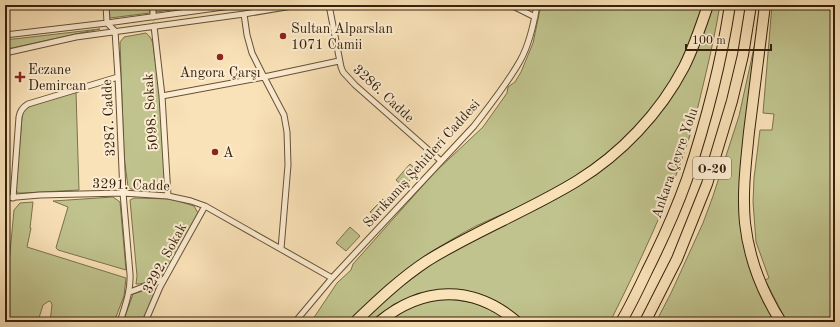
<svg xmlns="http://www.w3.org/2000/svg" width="840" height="327" font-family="'Old Standard TT',serif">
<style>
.green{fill:#c0c38d;stroke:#7a724c}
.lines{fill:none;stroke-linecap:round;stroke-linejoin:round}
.street-casing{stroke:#665137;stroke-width:7}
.highway-casing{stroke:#35210c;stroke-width:12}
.street{stroke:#fcecd1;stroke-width:5}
.highway{stroke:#fae2b8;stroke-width:10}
.poi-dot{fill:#8f2418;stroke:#fcecd1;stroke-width:1.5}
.labels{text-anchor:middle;stroke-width:4;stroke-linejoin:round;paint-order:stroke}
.shield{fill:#fcecd1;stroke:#715e47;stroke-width:1}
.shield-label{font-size:13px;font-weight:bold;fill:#35210c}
.poi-label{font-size:14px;fill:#35210c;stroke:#fcecd1;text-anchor:start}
.street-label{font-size:14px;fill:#35210c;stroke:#fcecd1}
</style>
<rect width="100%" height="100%" fill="#fae2b8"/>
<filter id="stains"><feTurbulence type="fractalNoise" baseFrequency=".005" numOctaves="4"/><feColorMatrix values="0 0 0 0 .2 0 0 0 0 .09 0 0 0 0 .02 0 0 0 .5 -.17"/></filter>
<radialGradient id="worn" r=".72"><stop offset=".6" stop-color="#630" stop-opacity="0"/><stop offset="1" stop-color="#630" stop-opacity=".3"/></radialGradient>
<path class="green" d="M109,5H149L150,13L110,18Z
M156,5H208L156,12Z
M541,5H703C694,37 678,74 658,100C633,133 600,161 566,182C538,200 506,212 476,226C462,233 448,242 434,250C403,270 375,297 349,322H311L337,283L351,270L353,264L435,172L483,127L507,93L508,87L515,82L521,72L533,43Z
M712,5H720C715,35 708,65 701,94C697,111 693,128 687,144C667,205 639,264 610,322H523L505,306L493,300L478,294L462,290L432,291L419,294L394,304L371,322H362L389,296L436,261L462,246L490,231L541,207L566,193L654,120Z
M772,5H835V322H787L765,280L769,278L756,242L753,202L754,178L760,130H772L774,114L763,113Z
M99,29L12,48L5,49V40L100,29Z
M146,33C150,36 152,40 153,44L160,97L166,181L164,189L159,193L131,189L128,187L124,156L120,42L124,37Z
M757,34L741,164L739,207L746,254L753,278L764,303L775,322H656L671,293L703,223L713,196L739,116Z
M76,92L79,190L23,193H18L16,190L22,117L23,111L27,107Z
M410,164L418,171L404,187L396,180Z
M113,197L120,202L126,270L58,250L56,248L57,244L68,207L53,201Z
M134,198L172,199L194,206L198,213L166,273C160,277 143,285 136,284L137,276L130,200Z
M383,199L390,206L378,219L370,212Z
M33,202L30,228H31L27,247L126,278L124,296L114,322H50L52,305L51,302L49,301L43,305L38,321L27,318L25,322H5V276L9,263L14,210L20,203Z
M350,227L360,236L346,251L336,243Z
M158,286L143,322H123L133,294Z
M448,299C464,301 480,303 494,311C500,314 505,318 510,322H387C407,306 423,300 448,299Z"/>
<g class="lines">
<g class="street-casing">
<path id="street" d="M106,5L107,23L115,31L118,77L123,193L130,274C131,291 125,306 120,322
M153,5V17
M329,5L341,67L343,72L355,85L441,161
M511,5L535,17
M244,14L247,35L252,53L264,77L284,115L287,132L288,165L281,249
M154,26L162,96L168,196
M5,35L107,23L238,5
M5,53L76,37L244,14L298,5
M162,96L264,77L339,61
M5,198L40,195L123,193L168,196L191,201L205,206L332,278
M13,198L19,117C20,111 23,107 28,104L118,77
M130,292L164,279
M145,322L160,287L205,206
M295,322L332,278L474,126C490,105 507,84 520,61C529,45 534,23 537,5"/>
</g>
<g class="highway-casing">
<path id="highway" d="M765,5C760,47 754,90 749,132C746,162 742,193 745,223C749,259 762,292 781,322
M355,322C378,300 401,278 427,261C475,231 528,211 577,181C621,154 660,113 684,67C694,47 701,26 708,5
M379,322C423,286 473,284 517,322
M621,322C631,305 639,288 647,271C662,241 676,210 687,179C706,122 721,64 730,5
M645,322L677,259L707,184L732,101L743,55L751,5"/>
</g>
<use href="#street" class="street"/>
<use href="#highway" class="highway"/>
</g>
<g class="poi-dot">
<circle cx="283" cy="36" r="4"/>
<circle cx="220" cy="57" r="4"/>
<path d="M18 71h4v4h4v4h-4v4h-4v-4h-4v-4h4z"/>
<circle cx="215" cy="152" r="4"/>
</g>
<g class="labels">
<rect class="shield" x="693" y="157" width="38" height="22" rx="3"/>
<g class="shield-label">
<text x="712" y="173">O-20</text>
</g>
<g class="poi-label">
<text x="291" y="33">Sultan Alparslan<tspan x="291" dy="16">1071 Camii</tspan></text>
<text x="28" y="74">Eczane<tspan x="28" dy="16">Demircan</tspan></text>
<text x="220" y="77" text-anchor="middle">Angora Çarşı</text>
<text x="223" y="157">A</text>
</g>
<g class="street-label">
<text transform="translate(384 93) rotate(43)" y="5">3286. Cadde</text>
<text transform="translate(150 112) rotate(-94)" y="5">5098. Sokak</text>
<text transform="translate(108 118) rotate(-93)" y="5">3287. Cadde</text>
<text transform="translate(421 163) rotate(-48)" y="5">Sarıkamış Şehitleri Caddesi</text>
<text transform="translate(674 163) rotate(-71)" y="5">Ankara Çevre Yolu</text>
<text transform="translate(131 184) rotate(2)" y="5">3291. Cadde</text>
<text transform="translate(164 258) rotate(-62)" y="5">3292. Sokak</text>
</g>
</g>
<rect width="840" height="327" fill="none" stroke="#fae2b8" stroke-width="20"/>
<rect x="6" y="6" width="828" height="315" fill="none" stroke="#35210c" stroke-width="2"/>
<rect x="10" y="10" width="820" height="307" fill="none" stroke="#35210c"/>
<path d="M686 44v6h85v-6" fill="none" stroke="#35210c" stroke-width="2"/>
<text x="692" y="44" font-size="12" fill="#35210c" stroke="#fcecd1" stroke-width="3" paint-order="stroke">100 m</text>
<rect width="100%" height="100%" filter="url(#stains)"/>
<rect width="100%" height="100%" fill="url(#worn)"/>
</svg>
